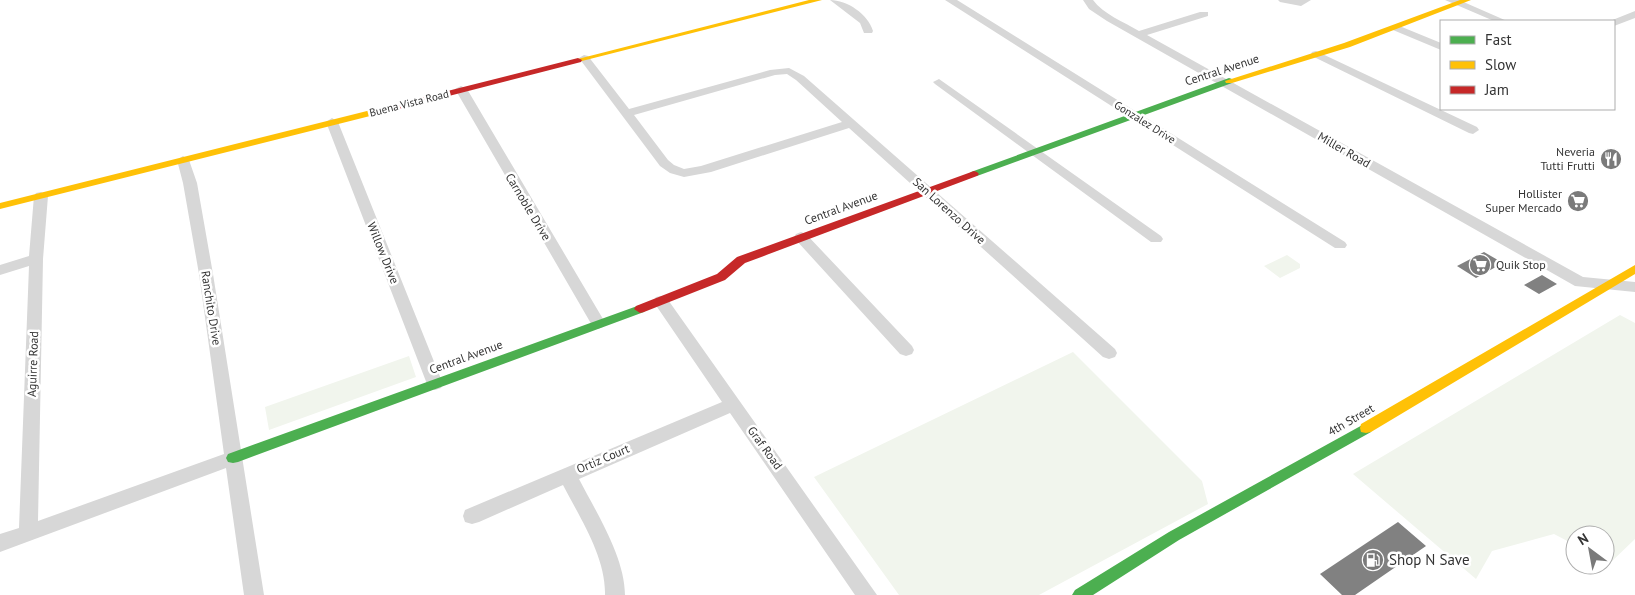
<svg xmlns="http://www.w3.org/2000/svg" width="1635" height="595" font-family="'PT Sans',sans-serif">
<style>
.green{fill:#f1f5ed}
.building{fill:#818181}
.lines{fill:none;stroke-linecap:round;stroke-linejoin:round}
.street{fill:#d7d7d7;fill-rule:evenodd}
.fast{fill:#4caf50;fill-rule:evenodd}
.slow{fill:#ffc107;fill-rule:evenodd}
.jam{fill:#c62828;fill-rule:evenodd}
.labels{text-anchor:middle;stroke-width:5;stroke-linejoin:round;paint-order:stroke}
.far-street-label{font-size:11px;fill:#333;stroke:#fff}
.street-label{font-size:12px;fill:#333;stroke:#fff}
.poi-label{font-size:12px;fill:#333;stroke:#fff;text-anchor:end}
.near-poi-label{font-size:15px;fill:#333;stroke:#fff;text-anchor:start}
</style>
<rect width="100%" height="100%" fill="#fff"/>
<path class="green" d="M1287,255L1300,264V268L1280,278L1264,266Z
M1620,315L1635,323V539L1609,564L1605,562V535H1575V545L1554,534L1492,551L1476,579L1353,474Z
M1073,352L1202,481L1208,504L1039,595H899L814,477Z
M409,356L416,377L269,430L265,407Z"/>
<path class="building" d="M1484,252L1503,263L1476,278L1457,266Z
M1542,275L1557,284L1539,294L1524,285Z
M1398,522L1426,546L1355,595H1342L1320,574Z"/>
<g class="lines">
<path class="street" d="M830,0C847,0 868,14 873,31L872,33H864L860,23Z
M945,0H957L1345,242L1347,245L1345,248H1335Z
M1083,0H1093C1103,14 1124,22 1139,31L1200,12H1208V16L1147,35L1583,277L1635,282V292L1575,286L1107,21L1089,9Z
M1278,0H1311L1301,6L1280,2Z
M1445,0H1459L1507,21H1494Z
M1635,11V18L1614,26V21H1610Z
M1397,25L1441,43V50L1393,30L1392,28L1393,26Z
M1316,51L1477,127L1479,130L1473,134L1469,133L1312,56L1311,54L1312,52Z
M584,55L588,56L629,109L770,70L789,68L804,76L1115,349L1117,353L1115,357L1109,359L1103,357L849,128L711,172L684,177L670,173L660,166L579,58ZM787,74L796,80L842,122L701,166L684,169L674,165L668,160L634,115L775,75Z
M939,79L1161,236L1163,239L1161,242H1151L935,84L933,82Z
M461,86L467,89L603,319L606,323L603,327L598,329L593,327L455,89Z
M332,118L338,122L443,384L441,388L435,390L429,388L427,384L326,122Z
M183,156L189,160L197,183L213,274L264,595H244L226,468L0,552V534L19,528L29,266L0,275V265L29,256L34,196L36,193L41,192L48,196L43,259L38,521L224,454L199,274L183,183L177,160Z
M801,232L806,234L912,346L914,350L912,354L906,356L900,354L796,240L794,237L796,234Z
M661,296L666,297L877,595H855L730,413L579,479C596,512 625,557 625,595H605C606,557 580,518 563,485L479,522L472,524L465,522L463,516L465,510L722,402L653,301L656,297Z"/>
<path class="fast" d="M1229,78L1232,79V83L977,176H971L969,174L971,172Z
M640,305L644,306L646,309L644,312L238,462L233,463L228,462L226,458L228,454Z
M1366,423L1371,424L1372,428L1371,432L1179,540L1093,595H1072L1075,590L1169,532Z"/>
<path class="slow" d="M809,0H822L578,62L574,60Z
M1460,0H1471L1350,47L1232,83H1226L1225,81L1344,43Z
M379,108L382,109V113L0,209V203Z
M1635,265V274L1371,432L1366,433L1361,432L1360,428L1361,424Z"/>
<path class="jam" d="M578,58L582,60L581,62L379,114L375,111L376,109Z
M974,171L977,172L979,174L977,176L745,263L725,280L644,312L640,313L634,309L636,306L717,274L737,257Z"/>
</g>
<defs>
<g id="restaurant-disc" transform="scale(1.125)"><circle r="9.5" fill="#7a7a7a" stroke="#fff"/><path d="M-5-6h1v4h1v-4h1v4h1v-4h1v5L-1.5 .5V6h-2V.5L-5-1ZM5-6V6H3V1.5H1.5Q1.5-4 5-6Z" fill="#fff"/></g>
<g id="supermarket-disc" transform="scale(1.125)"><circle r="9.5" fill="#7a7a7a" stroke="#fff"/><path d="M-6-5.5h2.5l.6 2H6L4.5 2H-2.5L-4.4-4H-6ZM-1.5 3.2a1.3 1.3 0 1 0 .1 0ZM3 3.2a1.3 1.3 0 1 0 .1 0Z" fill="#fff"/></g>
<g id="fuel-disc" transform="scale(1.125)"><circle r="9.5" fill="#7a7a7a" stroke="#fff"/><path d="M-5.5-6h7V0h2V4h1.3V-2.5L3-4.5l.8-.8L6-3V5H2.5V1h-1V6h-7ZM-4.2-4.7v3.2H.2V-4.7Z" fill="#fff"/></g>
</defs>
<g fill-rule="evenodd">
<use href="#restaurant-disc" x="1611" y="159"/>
<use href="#supermarket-disc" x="1578" y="201"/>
<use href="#supermarket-disc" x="1480" y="265"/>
<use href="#fuel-disc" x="1373" y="560"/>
</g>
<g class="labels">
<g class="far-street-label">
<text transform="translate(409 103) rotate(-14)" y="4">Buena Vista Road</text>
<text transform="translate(1145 122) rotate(32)" y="4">Gonzalez Drive</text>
</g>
<g class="street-label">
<text transform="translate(1222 70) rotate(-18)" y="4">Central Avenue</text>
<text transform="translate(1344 150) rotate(30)" y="4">Miller Road</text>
<text transform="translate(528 207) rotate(59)" y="4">Carnoble Drive</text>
<text transform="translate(841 208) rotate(-20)" y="4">Central Avenue</text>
<text transform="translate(949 211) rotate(42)" y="4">San Lorenzo Drive</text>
<text transform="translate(383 253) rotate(68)" y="4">Willow Drive</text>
<text transform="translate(211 308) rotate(81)" y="4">Ranchito Drive</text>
<text transform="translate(466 357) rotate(-20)" y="4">Central Avenue</text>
<text transform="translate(33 364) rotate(-88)" y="4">Aguirre Road</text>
<text transform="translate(1351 420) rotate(-30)" y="4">4th Street</text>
<text transform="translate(765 448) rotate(54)" y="4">Graf Road</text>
<text transform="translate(603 459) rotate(-23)" y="4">Ortiz Court</text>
</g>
<g class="poi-label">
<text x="1595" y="156">Neveria<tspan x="1595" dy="14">Tutti Frutti</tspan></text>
<text x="1562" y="198">Hollister<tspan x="1562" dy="14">Super Mercado</tspan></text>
<text x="1496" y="269" text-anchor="start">Quik Stop</text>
</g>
<g class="near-poi-label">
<text x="1389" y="565">Shop N Save</text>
</g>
</g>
<rect x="1440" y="20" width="175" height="90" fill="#ffffff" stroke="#adadad"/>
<rect x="1450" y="36" width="25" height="8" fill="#4caf50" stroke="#adadad"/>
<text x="1485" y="45" font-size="15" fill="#333333">Fast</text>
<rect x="1450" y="61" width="25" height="8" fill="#ffc107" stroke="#adadad"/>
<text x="1485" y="70" font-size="15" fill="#333333">Slow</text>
<rect x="1450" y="86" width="25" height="8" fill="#c62828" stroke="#adadad"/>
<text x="1485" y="95" font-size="15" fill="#333333">Jam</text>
<g transform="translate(1590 550) rotate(328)"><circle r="24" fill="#ffffff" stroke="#adadad"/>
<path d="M0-4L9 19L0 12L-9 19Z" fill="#7a7a7a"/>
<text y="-8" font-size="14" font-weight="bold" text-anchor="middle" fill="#333333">N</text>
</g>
</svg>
